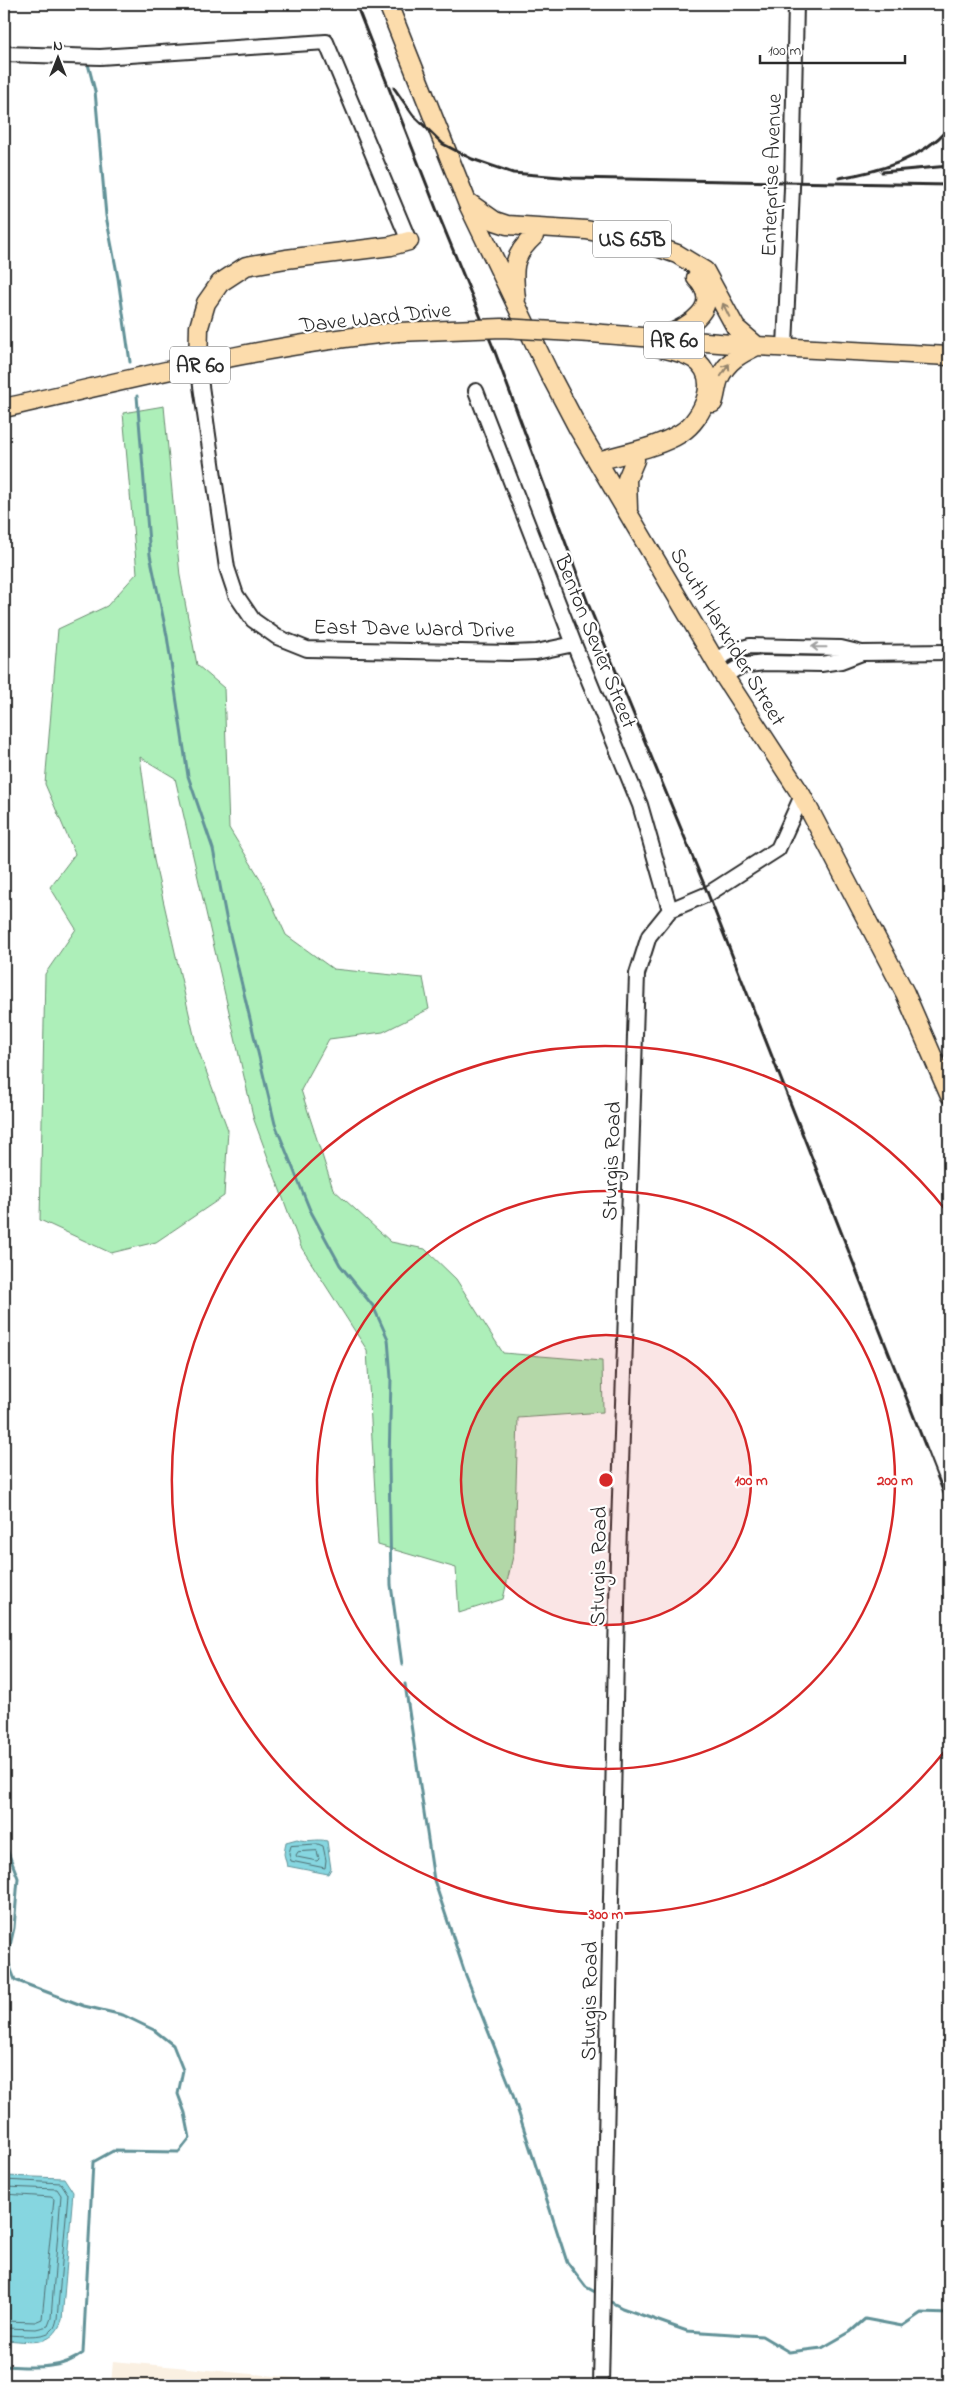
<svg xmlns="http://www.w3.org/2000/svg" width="953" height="2389" font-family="'Indie Flower',sans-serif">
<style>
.built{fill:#faf0e2}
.green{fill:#adefb9;stroke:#6c8d72}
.water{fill:#86d6e0;stroke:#629298}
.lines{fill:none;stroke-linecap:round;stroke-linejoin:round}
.shore{stroke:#4f6f73;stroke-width:1}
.stream{stroke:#629298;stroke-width:3}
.minor-casing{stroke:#2b2b2b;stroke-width:18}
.major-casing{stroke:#2b2b2b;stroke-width:21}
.minor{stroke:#fff;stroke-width:14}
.major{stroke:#fcdcac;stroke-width:18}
.rail{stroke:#2b2b2b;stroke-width:3}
.major-bridge-casing{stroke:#2b2b2b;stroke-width:21;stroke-linecap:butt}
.major-bridge{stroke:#fcdcac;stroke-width:18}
.oneway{stroke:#94846c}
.oneway2{stroke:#a0a0a0}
.ring{fill:none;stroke:#d62828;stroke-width:2.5}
.labels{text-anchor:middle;stroke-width:4.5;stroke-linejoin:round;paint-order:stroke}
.shield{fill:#fff;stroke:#6b6b6b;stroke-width:1}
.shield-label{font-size:21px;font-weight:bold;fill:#2b2b2b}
.street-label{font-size:22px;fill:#2b2b2b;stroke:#fff}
.centre{fill:#d62828;stroke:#fff;stroke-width:2.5}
.ring-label{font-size:15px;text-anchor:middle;font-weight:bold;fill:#d62828;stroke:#fff;stroke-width:4.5;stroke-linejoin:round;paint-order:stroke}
</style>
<rect width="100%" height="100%" fill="#fff"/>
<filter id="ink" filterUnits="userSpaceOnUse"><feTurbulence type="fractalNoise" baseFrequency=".02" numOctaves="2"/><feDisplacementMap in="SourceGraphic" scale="10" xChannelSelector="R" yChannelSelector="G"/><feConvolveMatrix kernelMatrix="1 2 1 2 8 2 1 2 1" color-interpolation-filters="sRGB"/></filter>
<g filter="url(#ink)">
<path class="built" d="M113,2361L370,2385H111Z"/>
<path class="green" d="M164,406L180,576L197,665L224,688L229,828L261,880L286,935L333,969L423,978L429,1009L383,1032L329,1039L301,1090L333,1189L391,1242L425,1249L456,1279L503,1353L602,1361L603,1412L518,1418L514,1552L503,1599L459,1613L456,1568L378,1545L367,1350L301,1247L254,1120L175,778L140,757L154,860L196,1044L228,1130L224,1196L156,1242L111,1253L40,1220L45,974L76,929L50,887L75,854L45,784L58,629L107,606L137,573L123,413Z"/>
<path class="water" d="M297,1839C307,1843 317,1838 327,1841L331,1869L328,1874L287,1866L284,1854L286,1842Z
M4,1984L6,1992L8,2026L4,2104Z
M4,2176L64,2178L73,2192L62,2320C52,2349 29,2341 4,2340Z"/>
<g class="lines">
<path class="shore" d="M318,1844L323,1846L326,1860L325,1868L291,1861L289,1853L291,1846Z
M317,1851L319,1859L317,1861L297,1857L296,1855L298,1852Z
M4,2180L61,2183L68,2194L57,2319C56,2323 55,2328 52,2330C45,2339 15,2335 4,2335
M4,2187L57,2189L61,2195L51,2318L48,2326L36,2329L4,2328
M4,2194L51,2197L54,2199L42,2319L35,2322L4,2321"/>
<path class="stream" d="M88,64L95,91L106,216L118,278L130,362
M137,396L150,555L167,636L188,776L213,849L227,922L275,1124L310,1210L340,1265L373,1306L388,1339L391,1378L389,1462L391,1585L402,1665
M405,1684L434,1880L465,1973L510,2086L567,2262L586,2287L595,2292
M4,1842L18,1878L14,1928L7,1959L15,1980L84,2006L123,2015L154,2030L173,2045L183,2070L178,2094L185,2113L190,2138L179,2152L113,2151L93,2162L83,2353C60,2371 32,2367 4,2366
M611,2302L622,2308L687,2331L762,2336L789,2352L822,2348L850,2332L865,2319L902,2326L921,2313L949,2314"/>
<g class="minor-casing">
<path id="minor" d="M4,54L100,57L326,42L409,241
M785,347L792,188L796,4
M198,365L227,568L236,595L253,620L277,637L307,649L512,653L536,652L574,644
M476,391L574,644L640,805L670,910
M715,660L732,651L750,646L841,648L862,653L949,652
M724,676L741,666L764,663L821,664L841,661L862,653
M601,2385L618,1557L637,974L649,936L670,910L708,894L778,849L802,796"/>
</g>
<g class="major-casing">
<path id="major" d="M388,4L467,202L548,371L579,430L724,676L802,796L905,993L949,1094
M468,202L495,221L507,225L586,230L631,238L677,254L705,271L736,328L757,346
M516,299C513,270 511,257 534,236
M591,333L757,346L949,356
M664,336C689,327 724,306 696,278
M198,365L199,327L206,303L220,283L246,266L286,259L391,246L409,241
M713,403C716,395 716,387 719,379C727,361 740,354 757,346
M4,408C134,379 265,344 398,332
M598,461C624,453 657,448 681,433C703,419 722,377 694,359C682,351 667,350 654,346
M628,509L627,479L635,460"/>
</g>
<use href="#minor" class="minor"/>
<use href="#major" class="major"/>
<path class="rail" d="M356,4L439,216L495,352L589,606L708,894L949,1506
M394,88L413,115L443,144L472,159L513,173L572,178L949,185
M882,172L949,166
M839,178C881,171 920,160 949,128"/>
<g class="major-bridge-casing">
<path id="major-bridge" d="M398,332L502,328L591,333"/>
</g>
<use href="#major-bridge" class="major-bridge"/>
</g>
<defs><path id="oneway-shaft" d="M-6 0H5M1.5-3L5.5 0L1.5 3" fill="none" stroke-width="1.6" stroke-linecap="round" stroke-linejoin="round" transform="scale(1.25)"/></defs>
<g class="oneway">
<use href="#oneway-shaft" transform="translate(726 310) rotate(-116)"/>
<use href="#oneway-shaft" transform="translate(725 370) rotate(-56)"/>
</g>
<use class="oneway2" href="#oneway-shaft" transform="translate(819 647) rotate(-179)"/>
</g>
<circle cx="606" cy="1480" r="145" fill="#d62828" fill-opacity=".12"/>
<g class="ring">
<circle cx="606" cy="1480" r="145"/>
<circle cx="606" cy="1480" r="289"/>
<path d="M948 1747A434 434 0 1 1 948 1213"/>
</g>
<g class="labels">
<g class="shield">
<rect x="593" y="220.5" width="78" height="37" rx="4"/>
<rect x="644" y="321.5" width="60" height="37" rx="4"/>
<rect x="170" y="346.5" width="60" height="37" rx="4"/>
</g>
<g class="shield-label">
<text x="632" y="246">US 65B</text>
<text x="674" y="347">AR 60</text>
<text x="200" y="372">AR 60</text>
</g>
<g class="street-label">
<text transform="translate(770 175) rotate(-88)" y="8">Enterprise Avenue</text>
<text transform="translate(375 316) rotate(-6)" y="8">Dave Ward Drive</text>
<text transform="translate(414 627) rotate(1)" y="8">East Dave Ward Drive</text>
<text transform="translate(729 636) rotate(59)" y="8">South Harkrider Street</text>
<text transform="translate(597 641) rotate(68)" y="8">Benton Sevier Street</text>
<text transform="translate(610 1161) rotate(-88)" y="8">Sturgis Road</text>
<text transform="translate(597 1566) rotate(-89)" y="8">Sturgis Road</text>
<text transform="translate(588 2001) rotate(-89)" y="8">Sturgis Road</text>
</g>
</g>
<circle cx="606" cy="1480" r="8" class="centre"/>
<g class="ring-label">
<text x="751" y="1485">100 m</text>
<text x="895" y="1485">200 m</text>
<text x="606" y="1919">300 m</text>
</g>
<rect width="953" height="2389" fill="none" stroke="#fff" stroke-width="20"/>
<rect x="10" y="10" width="933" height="2369" fill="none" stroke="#2b2b2b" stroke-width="2" filter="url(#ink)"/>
<g transform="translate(58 58)" stroke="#ffffff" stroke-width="4" paint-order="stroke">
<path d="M0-4L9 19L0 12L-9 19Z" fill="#2b2b2b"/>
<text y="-8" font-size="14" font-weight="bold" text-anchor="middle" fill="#2b2b2b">N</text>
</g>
<path d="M760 55v8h145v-8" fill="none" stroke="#2b2b2b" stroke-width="2.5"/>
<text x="768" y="55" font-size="15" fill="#2b2b2b" stroke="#ffffff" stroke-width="4" paint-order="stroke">100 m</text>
</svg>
